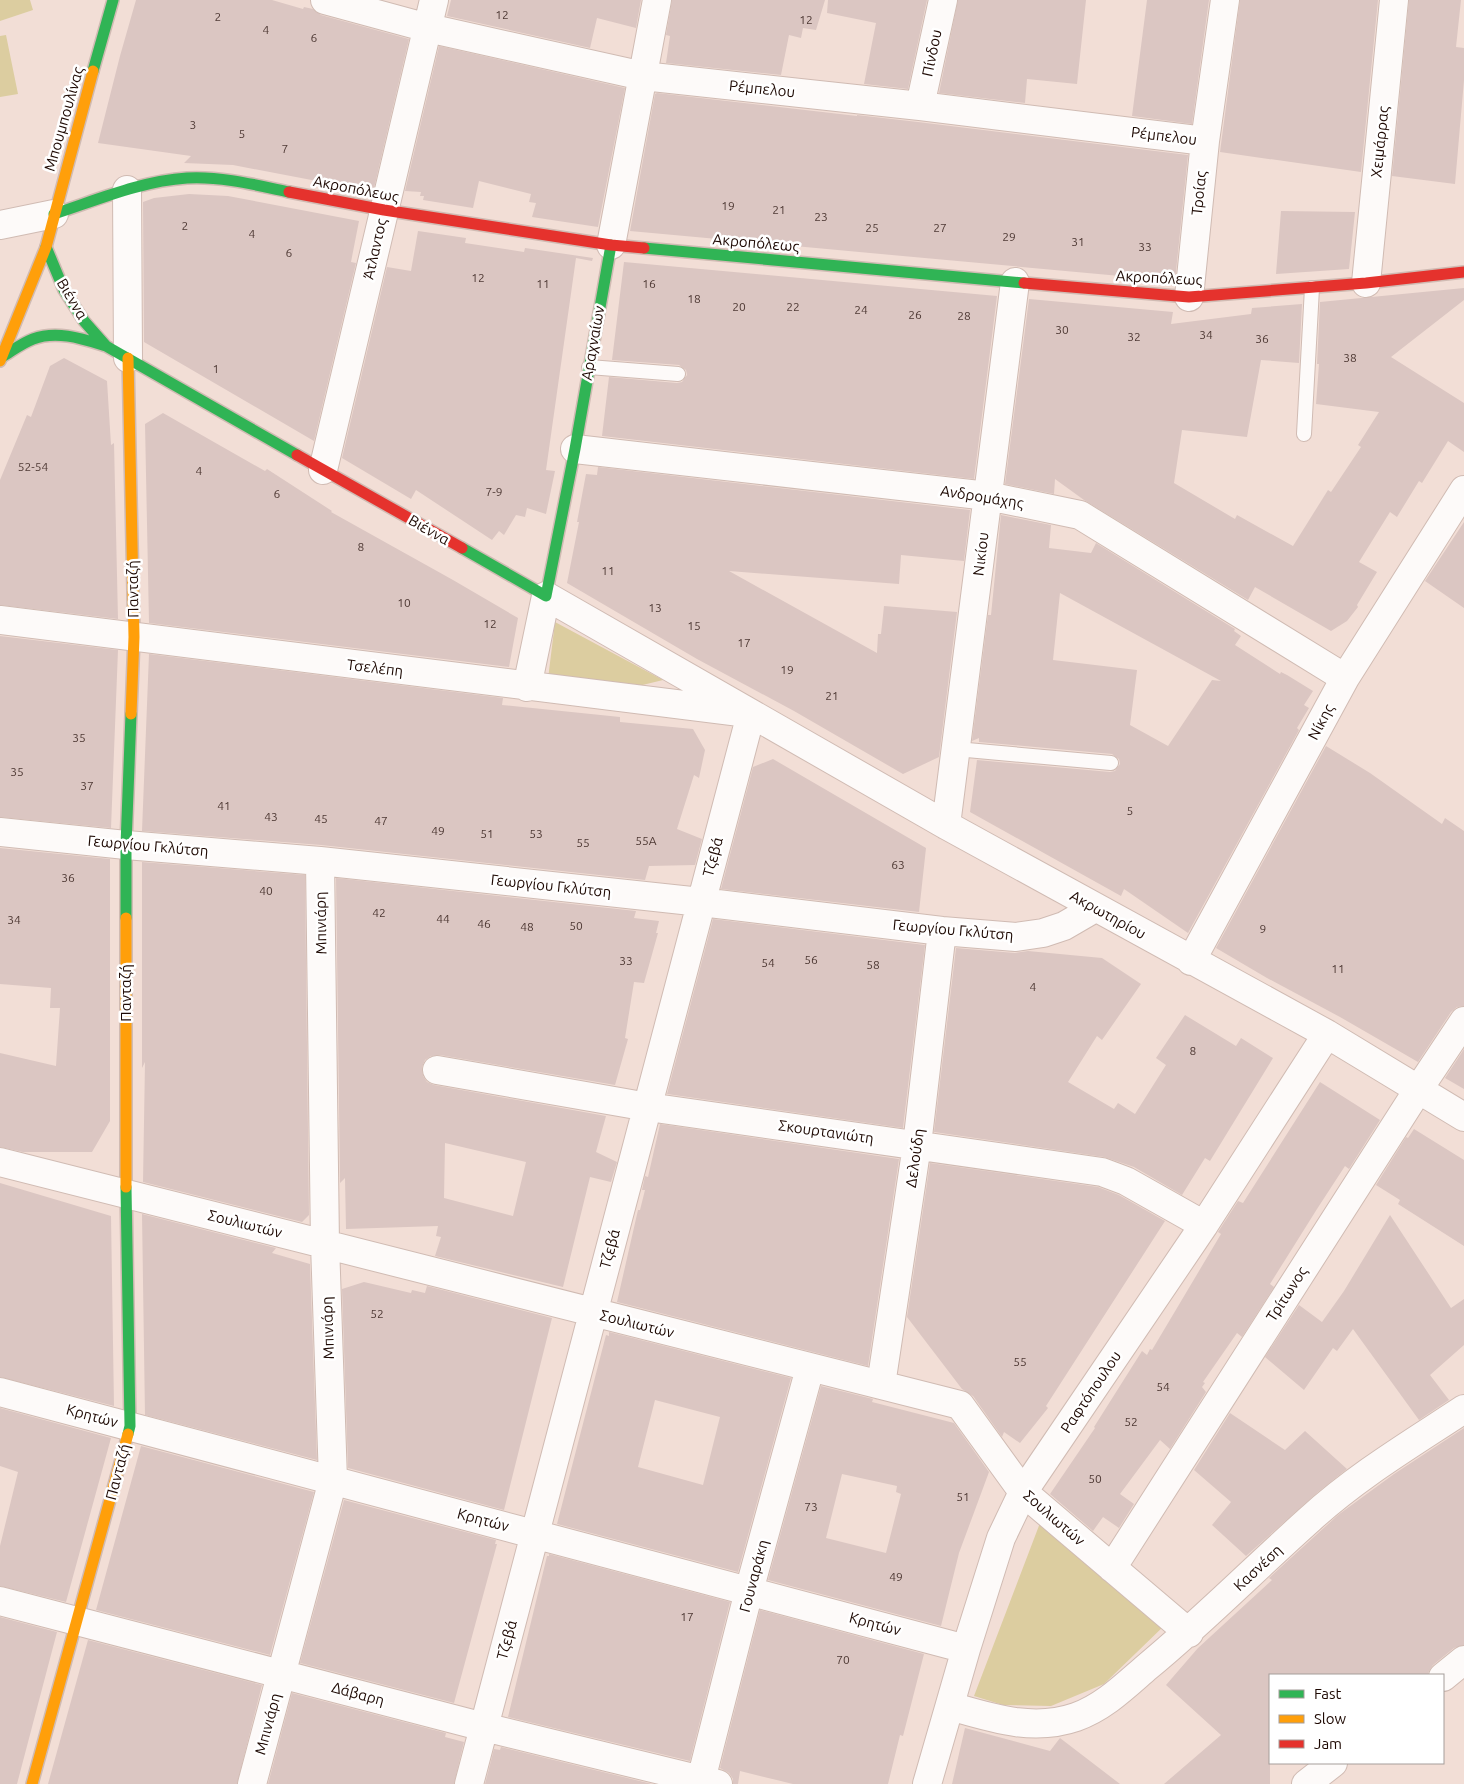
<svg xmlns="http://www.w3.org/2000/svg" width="1464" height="1784" font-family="Ubuntu,sans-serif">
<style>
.green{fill:#dccda0}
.building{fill:#dbc6c2;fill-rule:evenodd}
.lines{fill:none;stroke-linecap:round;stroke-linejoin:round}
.lane-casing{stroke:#d0bbb3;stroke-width:16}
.street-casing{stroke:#d0bbb3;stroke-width:30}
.fast-casing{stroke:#d0bbb3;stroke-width:14}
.slow-casing{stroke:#d0bbb3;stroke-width:14}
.jam-casing{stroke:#d0bbb3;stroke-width:14}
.lane{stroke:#fdfaf9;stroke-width:14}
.street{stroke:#fdfaf9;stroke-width:28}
.fast{stroke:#30b455;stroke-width:11}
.slow{stroke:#ff9f0a;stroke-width:11}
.jam{stroke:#e5322d;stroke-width:11}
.labels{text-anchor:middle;stroke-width:5;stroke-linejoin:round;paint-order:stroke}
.number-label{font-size:12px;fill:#4e3934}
.street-label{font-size:15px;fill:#1e0903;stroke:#fff}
</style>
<rect width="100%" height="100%" fill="#f2ded6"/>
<path class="green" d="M0,0H30L33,10L0,21Z
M6,35L18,94L0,97V36Z
M555,622L663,680L618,691L548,679Z
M1040,1523L1167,1623L1104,1684L1051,1706L1003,1705L974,1696Z"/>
<path class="building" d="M136,0H272L303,9L304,7L313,9L321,15L409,39L374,188L365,187L364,190L233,165L184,163L191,156L98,143L120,56Z
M451,0H641L636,28L597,18L590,48L447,16Z
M672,0H825L816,30L803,28L801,38L789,35L781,75L666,63L670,36L666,35Z
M828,0H927L908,89L864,84L876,23L827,13Z
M958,0H1086L1077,84L1027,79L1025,103L939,93Z
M1147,0H1209L1192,124L1132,116Z
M1240,0H1378L1361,172L1220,152Z
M1409,0H1461L1456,47L1464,48V80L1455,184L1392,176Z
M439,46L625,88L598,227L532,217L536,203L529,202L531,194L479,181L473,208L423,200L424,196H420L421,192L405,191Z
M657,93L857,116V115L918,122L1188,155L1175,281L630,231L655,94Z
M189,194L228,196L359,221L351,262L356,263L314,441L144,342L143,202L154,198Z
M1281,211L1355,212L1349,269L1276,274Z
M418,231L466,238L465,243L524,252L525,248L593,258L592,261L576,258L546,470L555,471L546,514L527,508L525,517L516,515L504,535L499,531L492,540L416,490L411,499L342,458L387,267L411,271Z
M624,262L997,296L974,479L602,436L609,377L677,383L682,382L687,375L686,370L679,365L612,360Z
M1464,288V300L1391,357L1464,403V452L1448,441L1422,483L1419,481L1397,517L1390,512L1359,562L1377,572L1357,605L1358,607L1347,621L1331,631L1255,587L1248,600L1084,500L1055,479L1054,494L1005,484L1029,299L1173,312L1171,324L1251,314L1252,308L1302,304L1299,363L1261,360L1247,437L1182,430L1174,483L1235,519L1237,515L1293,546L1328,490L1331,492L1361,447L1358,445L1379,412L1316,404L1319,364H1317L1320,302Z
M64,358L107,381L111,445L114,443L118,619L0,605V480L27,415L31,417L50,366Z
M163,413L265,471L267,469L332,511L331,512L453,580L518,618L509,667L149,623L145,424Z
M598,467L970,510L964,561L901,555L899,584L729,571L877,653L878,634H881L884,606L957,612L939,757L903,774L794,711L697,659L567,583L579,522H577L586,474L597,475Z
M1001,515L1051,525L1049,548L1091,553L1096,543L1235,629L1234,631L1241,636L1235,645L1280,674L1281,672L1287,675L1313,691L1304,705L1309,708L1297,728L1299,730L1188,933L1124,889L1121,896L970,812L977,760L1110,772L1115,771L1120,764L1119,759L1112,754L979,742V738L972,741L988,615H991ZM1060,593L1221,681L1212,680L1168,746L1130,725L1137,670L1053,660Z
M1464,522V608L1425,581Z
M0,636L118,650L111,828L0,817Z
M149,654L503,698L502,705L620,717V722L693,729L705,750L699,778L694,775L677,829L702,839L695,865L649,866L645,880L321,845L142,831Z
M1326,746L1370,773L1442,824L1445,818L1464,831V1006L1457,1007L1451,1012L1418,1062L1340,1017L1267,978L1216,948Z
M773,759L926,848L919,912L721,889L753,767Z
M0,848L110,859V1121L92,1152H23L0,1147V1053L56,1066L60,1008H50L51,988L0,984Z
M142,862L305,875L309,1215L302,1222L143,1182L145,1062L142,1068Z
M336,878L636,911L634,918L659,921L656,933H658L644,983L634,982L625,1038L628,1039L615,1085L440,1055L431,1056L425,1060L422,1067L423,1076L427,1082L434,1085L606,1116L596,1152L617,1162L611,1182L590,1177L563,1287L435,1256L441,1237L436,1236L438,1226L346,1229L345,1178L340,1183ZM445,1143L526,1162L513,1216L444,1198Z
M713,919L925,945L903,1128L667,1094Z
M956,948L1015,953L1028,951L1102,958L1141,984L1102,1040L1097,1036L1068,1082L1114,1109L1118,1103L1135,1114L1166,1065L1156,1058L1185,1015L1236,1046L1241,1038L1273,1058L1210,1161L1205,1158L1182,1195L1134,1167L1104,1157L934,1132Z
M1464,1049V1089L1445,1078Z
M1320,1082L1380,1120L1349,1169L1345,1166L1317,1209L1270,1284L1274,1287L1242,1337L1237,1333L1203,1382L1205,1383L1202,1387L1206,1392L1170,1449L1160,1440L1120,1494L1134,1504L1119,1528L1103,1517L1093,1531L1050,1494L1095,1428L1094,1427L1142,1351L1147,1355L1150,1349L1152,1350L1221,1234L1218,1232L1238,1201L1243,1203Z
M660,1124L899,1159L868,1366L617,1302L638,1210H640L645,1190H642L645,1176L648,1177Z
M1414,1129L1464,1160V1246L1398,1204L1400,1200L1376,1185L1406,1137L1408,1138Z
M930,1163L1098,1187L1119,1195L1165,1221L1046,1406L1048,1408L1020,1443L1004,1432L1002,1437L973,1396L962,1389L907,1317Z
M0,1183L111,1216L114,1406L0,1377Z
M142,1214L276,1248L272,1253L310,1264L317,1460L145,1415Z
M1390,1215L1451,1308L1464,1299V1345L1430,1375L1449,1400L1419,1420L1353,1329L1337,1351L1333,1348L1304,1390L1265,1357L1299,1305L1322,1322L1344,1291Z
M364,1282L411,1293L412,1290L425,1293L427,1286L552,1318L504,1510L348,1468L342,1289Z
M609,1332L791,1378L738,1572L557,1524L606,1335L609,1336ZM655,1400L720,1417L703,1485L638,1467Z
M821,1386L873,1399L872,1402L954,1423L989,1472L959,1553L941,1626L768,1580ZM842,1474L897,1486L896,1492L901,1494L886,1553L826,1538Z
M0,1408L111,1438L66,1602L0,1586V1546L18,1472L0,1466Z
M1230,1413L1285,1450L1305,1431L1347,1469L1318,1492L1246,1556L1212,1525L1231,1502L1194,1470Z
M1464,1428V1645L1454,1648L1433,1665L1429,1671L1428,1675H1270V1784H1164L1221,1735L1166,1685L1198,1648L1272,1580L1269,1578L1338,1515L1394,1474Z
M141,1446L314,1492L270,1655L96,1610Z
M344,1500L496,1540L495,1544H497L454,1703L300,1663Z
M549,1554L730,1602L690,1761L508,1717L547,1556H549Z
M760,1610L924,1654L903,1736L900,1735L888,1784H793L740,1771L738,1784H733V1779L729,1773L720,1768Z
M0,1617L57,1632L17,1784H0Z
M88,1640L262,1685L237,1784H48Z
M292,1693L446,1733L445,1737L464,1742L454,1784H268Z
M965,1728L1050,1751L1060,1738L1120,1784H952Z
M501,1747L652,1784H485L494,1749L500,1750Z"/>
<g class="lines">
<g class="lane-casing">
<path id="lane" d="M589,367L678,374
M1304,434L1312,288
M956,749L1111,763"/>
</g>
<g class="street-casing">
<path id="street" d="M325,0L428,28L643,76L920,106L1205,141
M920,106L943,0
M127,190L128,358
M0,225L54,214
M611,245L657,0
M1366,283L1394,0
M1189,297L1205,141L1225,0
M575,449L988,496L1080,515L1345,678
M323,470L434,0
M0,620L740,712
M527,687L546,596L946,825L1327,1034L1464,1117
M946,825L1015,282
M0,832L126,845L320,861L701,902L942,931L1016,937L1043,933L1064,926L1095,908
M1191,961L1345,678L1464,490
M437,1070L648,1107L1102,1172L1126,1181L1204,1225
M0,1162L960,1405L1023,1492L1189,1633
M881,1385L917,1145L942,931
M0,1392L966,1649
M1112,1568L1418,1090L1464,1021
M0,1601L484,1727L718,1784
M1443,1677L1464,1660
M950,1706C992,1718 1033,1732 1076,1717C1104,1707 1125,1686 1147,1667C1204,1620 1255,1568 1310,1519C1357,1476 1411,1444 1464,1409
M252,1784L333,1480L325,1244L320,861
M469,1784L751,714
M700,1784L749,1591L810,1368
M927,1784L966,1649L1001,1538L1023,1492L1204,1225L1327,1034
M1306,1784L1333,1763"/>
</g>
<g class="fast-casing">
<path id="fast" d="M93,71L113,0
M54,214C97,200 141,181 187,178C221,176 256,185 289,192
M46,247L64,290L84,321L106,346
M644,248L1024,283
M2,357C12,351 22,343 33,339C57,330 83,339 106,346L297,455
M462,548L546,596L575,449L611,245
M126,918V845L131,714
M126,1187L130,1426L128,1434"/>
</g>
<g class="slow-casing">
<path id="slow" d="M128,358L134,637L131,714
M0,361L46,247L93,71
M126,918V1187
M32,1784L128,1434"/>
</g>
<g class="jam-casing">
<path id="jam" d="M289,192L384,210L611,245L644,248
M1024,283L1189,297L1366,283L1464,272
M297,455L462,548"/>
</g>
<use href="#lane" class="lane"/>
<use href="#street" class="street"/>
<use href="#fast" class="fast"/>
<use href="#slow" class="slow"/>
<use href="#jam" class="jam"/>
</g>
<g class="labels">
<g class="number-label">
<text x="502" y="19">12</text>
<text x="218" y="21">2</text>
<text x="806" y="24">12</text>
<text x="266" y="34">4</text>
<text x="314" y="42">6</text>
<text x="193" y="129">3</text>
<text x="242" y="138">5</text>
<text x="285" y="153">7</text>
<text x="728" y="210">19</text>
<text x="779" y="214">21</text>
<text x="821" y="221">23</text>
<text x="185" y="230">2</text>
<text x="872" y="232">25</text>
<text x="940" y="232">27</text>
<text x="252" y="238">4</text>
<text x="1009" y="241">29</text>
<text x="1078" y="246">31</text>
<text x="1145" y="251">33</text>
<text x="289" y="257">6</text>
<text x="478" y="282">12</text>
<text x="543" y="288">11</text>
<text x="649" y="288">16</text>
<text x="694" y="303">18</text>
<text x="739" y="311">20</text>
<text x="793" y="311">22</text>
<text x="861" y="314">24</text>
<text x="915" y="319">26</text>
<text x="964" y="320">28</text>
<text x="1062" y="334">30</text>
<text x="1206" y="339">34</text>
<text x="1134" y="341">32</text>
<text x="1262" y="343">36</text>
<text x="1350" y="362">38</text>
<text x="216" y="373">1</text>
<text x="33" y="471">52-54</text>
<text x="199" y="475">4</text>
<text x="494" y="496">7-9</text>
<text x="277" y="498">6</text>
<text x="361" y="551">8</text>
<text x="608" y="575">11</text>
<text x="404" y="607">10</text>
<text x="655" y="612">13</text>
<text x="490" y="628">12</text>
<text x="694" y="630">15</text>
<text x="744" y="647">17</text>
<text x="787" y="674">19</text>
<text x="832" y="700">21</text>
<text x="79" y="742">35</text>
<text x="17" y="776">35</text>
<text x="87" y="790">37</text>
<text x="224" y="810">41</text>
<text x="1130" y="815">5</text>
<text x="271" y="821">43</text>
<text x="321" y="823">45</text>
<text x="381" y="825">47</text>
<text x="438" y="835">49</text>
<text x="487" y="838">51</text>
<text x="536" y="838">53</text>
<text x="646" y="845">55Α</text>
<text x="583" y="847">55</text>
<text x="898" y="869">63</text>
<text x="68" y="882">36</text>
<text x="266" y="895">40</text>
<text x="379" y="917">42</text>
<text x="443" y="923">44</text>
<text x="14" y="924">34</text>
<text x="484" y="928">46</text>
<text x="576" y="930">50</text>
<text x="527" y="931">48</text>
<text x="1263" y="933">9</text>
<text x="811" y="964">56</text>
<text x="626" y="965">33</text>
<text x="768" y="967">54</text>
<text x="873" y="969">58</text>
<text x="1338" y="973">11</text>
<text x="1033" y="991">4</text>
<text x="1193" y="1055">8</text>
<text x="377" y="1318">52</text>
<text x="1020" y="1366">55</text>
<text x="1163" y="1391">54</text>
<text x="1131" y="1426">52</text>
<text x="1095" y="1483">50</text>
<text x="963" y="1501">51</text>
<text x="811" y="1511">73</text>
<text x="896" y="1581">49</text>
<text x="687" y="1621">17</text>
<text x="843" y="1664">70</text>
</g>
<g class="street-label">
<text transform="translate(932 53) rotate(-78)" y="5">Πίνδου</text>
<text transform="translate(762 89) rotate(6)" y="5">Ρέμπελου</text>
<text transform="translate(64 119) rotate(-74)" y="5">Μπουμπουλίνας</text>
<text transform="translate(1164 136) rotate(7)" y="5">Ρέμπελου</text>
<text transform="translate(1380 142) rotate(-84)" y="5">Χειμάρρας</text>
<text transform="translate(356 189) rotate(11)" y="5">Ακροπόλεως</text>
<text transform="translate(1199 193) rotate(-84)" y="5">Τροίας</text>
<text transform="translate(756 243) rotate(5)" y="5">Ακροπόλεως</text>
<text transform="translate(375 249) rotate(-77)" y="5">Άτλαντος</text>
<text transform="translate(1159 278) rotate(3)" y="5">Ακροπόλεως</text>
<text transform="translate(72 299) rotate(59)" y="5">Βιέννα</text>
<text transform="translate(593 343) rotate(-80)" y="5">Αραχναίων</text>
<text transform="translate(982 497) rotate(9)" y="5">Ανδρομάχης</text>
<text transform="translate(429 530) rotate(30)" y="5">Βιέννα</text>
<text transform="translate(981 554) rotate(-83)" y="5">Νικίου</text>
<text transform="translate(133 589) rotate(-91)" y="5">Πανταζή</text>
<text transform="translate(375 668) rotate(7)" y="5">Τσελέπη</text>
<text transform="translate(1321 722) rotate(-62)" y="5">Νίκης</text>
<text transform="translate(148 846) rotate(5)" y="5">Γεωργίου Γκλύτση</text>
<text transform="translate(713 857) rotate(-75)" y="5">Τζεβά</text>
<text transform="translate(551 886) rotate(6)" y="5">Γεωργίου Γκλύτση</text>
<text transform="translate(1108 915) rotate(29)" y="5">Ακρωτηρίου</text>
<text transform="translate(321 923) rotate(-91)" y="5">Μπινιάρη</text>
<text transform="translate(953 930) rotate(5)" y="5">Γεωργίου Γκλύτση</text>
<text transform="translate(126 993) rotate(-90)" y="5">Πανταζή</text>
<text transform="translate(826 1132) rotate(8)" y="5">Σκουρτανιώτη</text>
<text transform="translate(915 1158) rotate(-82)" y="5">Δελούδη</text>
<text transform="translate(245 1224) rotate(14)" y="5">Σουλιωτών</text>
<text transform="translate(610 1249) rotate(-75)" y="5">Τζεβά</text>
<text transform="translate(1287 1294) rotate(-57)" y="5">Τρίτωνος</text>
<text transform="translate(637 1324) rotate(14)" y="5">Σουλιωτών</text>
<text transform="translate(328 1328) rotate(-92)" y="5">Μπινιάρη</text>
<text transform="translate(1091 1392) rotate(-56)" y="5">Ραφτόπουλου</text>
<text transform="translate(92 1416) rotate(15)" y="5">Κρητών</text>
<text transform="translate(118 1472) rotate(-75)" y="5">Πανταζή</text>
<text transform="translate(1054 1518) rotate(41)" y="5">Σουλιωτών</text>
<text transform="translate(483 1520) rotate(15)" y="5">Κρητών</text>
<text transform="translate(1258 1568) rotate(-43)" y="5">Κασνέση</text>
<text transform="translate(754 1576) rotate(-75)" y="5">Γουναράκη</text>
<text transform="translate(875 1624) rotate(15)" y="5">Κρητών</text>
<text transform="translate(507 1640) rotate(-75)" y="5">Τζεβά</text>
<text transform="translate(358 1694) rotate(15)" y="5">Δάβαρη</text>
<text transform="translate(268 1724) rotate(-75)" y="5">Μπινιάρη</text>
</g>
</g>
<rect x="1269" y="1674" width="175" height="90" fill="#ffffff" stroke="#a59d9a"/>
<rect x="1279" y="1690" width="25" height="8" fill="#30b455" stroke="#a59d9a"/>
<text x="1314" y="1699" font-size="15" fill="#1e0903">Fast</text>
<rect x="1279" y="1715" width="25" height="8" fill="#ff9f0a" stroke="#a59d9a"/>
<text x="1314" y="1724" font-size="15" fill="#1e0903">Slow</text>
<rect x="1279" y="1740" width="25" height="8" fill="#e5322d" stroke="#a59d9a"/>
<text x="1314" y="1749" font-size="15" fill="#1e0903">Jam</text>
</svg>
